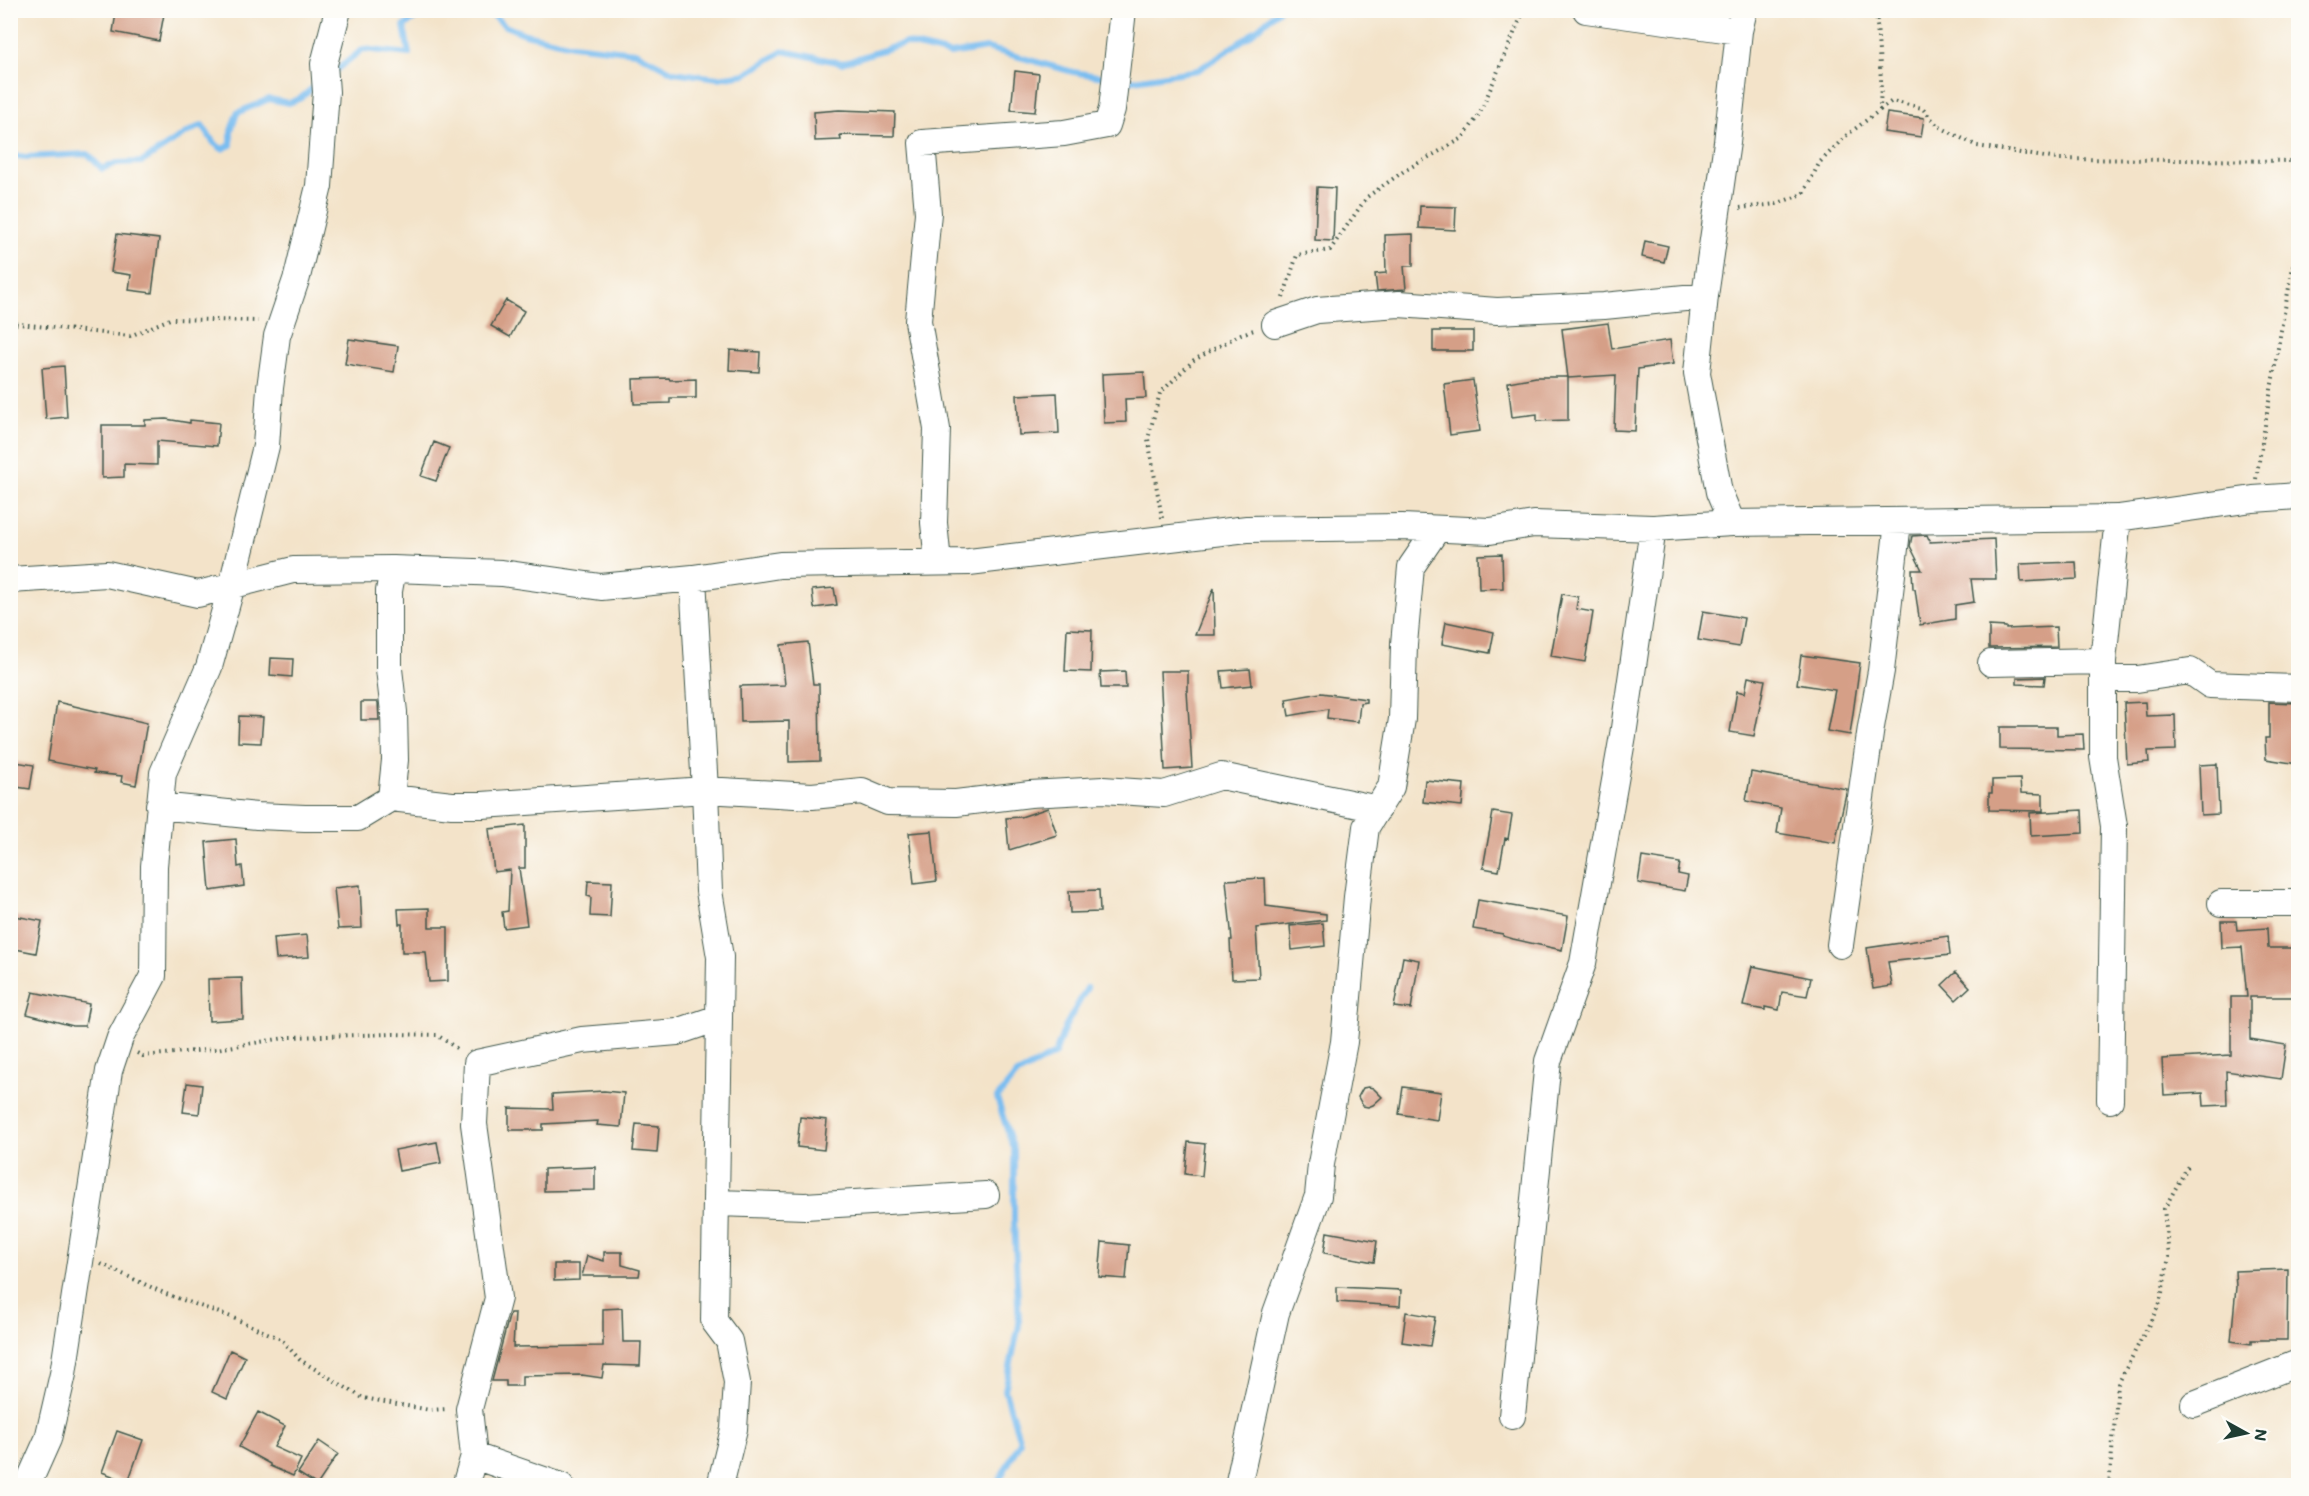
<svg xmlns="http://www.w3.org/2000/svg" width="2309" height="1496" font-family="Mali,sans-serif">
<style>
.lines{fill:none;stroke-linecap:round;stroke-linejoin:round}
.stream{stroke:#7abdf0;stroke-width:6}
.building{fill:#d59f87}
.street-casing{stroke:#3f564a;stroke-width:28}
.path{stroke:#3f564a;stroke-width:4;stroke-dasharray:1.5 4.5;stroke-linecap:butt}
.street{stroke:#fff;stroke-width:26}
</style>
<rect width="100%" height="100%" fill="#fdfcf7"/>
<filter id="ink" filterUnits="userSpaceOnUse"><feTurbulence type="fractalNoise" baseFrequency=".0167" numOctaves="2"/><feDisplacementMap in="SourceGraphic" scale="12" xChannelSelector="R" yChannelSelector="G"/><feConvolveMatrix kernelMatrix="1 2 1 2 8 2 1 2 1" color-interpolation-filters="sRGB"/></filter>
<filter id="wash" filterUnits="userSpaceOnUse"><feTurbulence type="fractalNoise" baseFrequency=".008" numOctaves="4" result="noise"/><feDisplacementMap in="SourceGraphic" scale="24" xChannelSelector="R" yChannelSelector="G"/><feGaussianBlur stdDeviation="1.35" result="paint"/><feColorMatrix in="noise" values="0 0 0 0 0 0 0 0 0 0 0 0 0 0 0 0 0 1.4 0 .05"/><feComposite in="paint" operator="in"/></filter>
<g filter="url(#wash)">
<rect width="100%" height="100%" fill="#f3e3c9"/>
<g class="lines">
<path class="stream" d="M443,10L455,12L456,10
M487,10L505,26L525,34L572,45L635,52L673,72L718,78L746,74L783,51L842,63L905,43L950,54L987,48L1073,72L1110,78
M331,74L363,49L409,54L404,26L428,10
M1120,80L1128,81L1198,70L1249,36L1279,10
M10,155L26,157L88,154L102,169L117,163L142,162L186,133L202,125L214,143L222,149L231,145V131L237,113L269,99L289,103L301,98L318,83
M996,1486L1020,1442L1005,1390L1019,1325L1014,1218V1151L997,1098L1016,1075L1055,1054L1065,1027L1087,988"/>
</g>
<g id="blocks">
<path class="building" d="M129,10L164,14L159,41L113,32L116,13L128,15Z
M1015,71L1039,74L1035,112L1011,110Z
M839,110L895,112L894,136L840,135L841,140L815,141L814,112Z
M1887,113L1924,118L1921,137L1884,132Z
M1317,187L1335,188L1333,241L1315,240Z
M1420,206L1456,207L1455,230L1419,228Z
M117,234L159,239L152,293L129,290L131,275L111,272Z
M1413,234V266H1404L1406,289L1377,291L1375,274L1386,273L1385,235Z
M1645,241L1668,246L1664,262L1642,257Z
M506,300L524,311L510,337L491,326Z
M1608,323L1612,349L1670,340L1673,364L1638,369L1635,431L1614,430L1616,375L1568,378L1562,329Z
M1433,331H1473V351H1433Z
M349,339L398,346L394,372L345,364Z
M730,350L760,352L759,372L729,370Z
M64,366L67,417L46,419L42,368Z
M1144,372L1146,398L1125,399L1126,422L1104,423L1102,374Z
M1536,377H1568V420L1537,421V414L1512,417L1508,382Z
M669,378L670,380L696,379V398H670V403L634,404L633,379Z
M1473,380L1480,431L1450,435L1444,384Z
M1057,393L1059,433L1019,435L1017,395Z
M166,419L190,423V420L219,423L217,446L157,441V465L124,464V477L102,478V425H145V420Z
M434,442L449,448L436,481L421,476Z
M1927,535L1930,542L1994,539L1996,579H1971L1974,602L1955,605V619L1920,625L1915,589H1913L1912,570H1922L1910,546L1912,536Z
M1502,554L1503,588L1479,589L1478,555Z
M2076,562L2077,579L2021,582L2020,564Z
M834,588L837,605L814,608L812,590Z
M1214,588L1215,635H1195Z
M1562,594L1578,597L1576,609L1593,612L1585,662L1551,656Z
M1703,611L1744,618L1739,647L1698,640Z
M1446,622L1494,632L1490,653L1442,644Z
M1989,626L2006,627V629L2056,627L2057,647L1989,648Z
M1067,629L1092,630L1091,672L1065,671Z
M808,642L813,684H819L820,761L789,762V721L741,722L740,686L785,685L781,645Z
M1801,655L1860,663L1850,735L1827,731L1835,690L1797,684Z
M271,658L293,659L292,677L270,675Z
M1250,669L1252,685L1223,688L1221,671Z
M1125,671L1126,688H1101L1100,672Z
M1160,671H1188V691H1187L1192,768L1165,770Z
M1748,677L1765,680L1754,736L1730,732L1737,691L1745,693Z
M2045,677L2044,685L2017,684V678Z
M1321,693L1366,699V702L1360,703L1358,722L1327,718L1328,709L1289,716L1286,699Z
M57,702L147,723L136,785L121,782L122,776L94,773L95,770L48,761Z
M361,702H378L379,720H361Z
M2145,702L2146,716L2175,715L2176,750L2148,751L2149,762L2127,764L2124,703Z
M2269,702L2298,703V764L2266,759L2265,738H2269Z
M239,716L263,717L261,743L238,742Z
M2000,727H2057V735L2083,734L2084,750L2000,749Z
M10,761L34,765L30,789L10,786Z
M2217,764L2219,814L2201,815L2199,765Z
M1751,772L1847,789L1835,843L1777,833L1781,808L1746,801Z
M2020,779L2021,793L2043,794V811L1989,810V793H1992V780Z
M1425,780L1464,784L1462,806L1423,802Z
M1048,808L1057,835L1009,850L1006,818L1021,817Z
M2082,810L2083,833L2031,836L2030,813Z
M1493,812L1512,815L1508,839L1505,838L1499,871L1483,868Z
M525,825V868H519L527,925L504,928L502,912L508,911L510,870L494,872L489,829Z
M932,831L937,881L914,884L909,833Z
M236,839L238,867L242,866L244,886L210,891L206,842Z
M1642,857L1680,863L1678,874L1688,876L1685,891L1638,883Z
M1265,878L1266,906L1326,914V920L1256,928L1259,978L1232,979L1230,940H1232L1226,880Z
M588,881L612,882L610,917L590,916L591,897L587,896Z
M360,885L362,928L338,929L334,888Z
M1099,890L1100,912L1070,913L1069,891Z
M1478,900L1568,916L1562,950L1513,939L1503,936V934L1473,929Z
M429,908V927H448V981L429,982L426,952H402V924H399L398,909Z
M15,916L42,921L36,953L10,948Z
M2221,921H2236L2237,930L2267,928L2268,948H2298V997H2250V1039L2286,1045L2281,1079L2226,1071L2227,1105L2204,1106L2203,1093L2164,1095L2162,1059L2231,1055V997H2247L2242,947L2222,948Z
M1323,923L1325,946L1292,950L1290,926Z
M307,935L309,957L276,959L274,938Z
M1948,936L1950,955L1888,962L1892,986L1873,989L1867,948Z
M1403,957L1419,960L1411,1009L1394,1007Z
M1752,966L1811,978L1807,996L1782,992L1779,1010L1765,1007V1010L1743,1006Z
M1956,972L1970,987L1956,1000L1942,985Z
M242,978L243,1019L209,1021L208,979Z
M33,992L89,1004L85,1026H73L27,1014Z
M187,1083L202,1085L199,1114L183,1112Z
M1368,1087L1373,1088L1382,1097L1373,1105L1368,1107L1363,1106L1358,1097L1363,1088Z
M1403,1087L1441,1092L1437,1120L1399,1114Z
M604,1091L624,1093L621,1127L597,1125L598,1121L543,1124V1130H509V1108L553,1109L552,1094Z
M800,1117L827,1120L824,1150L797,1147Z
M636,1124L659,1126L657,1153L633,1151Z
M437,1142L441,1163L399,1171L395,1150Z
M1188,1142L1205,1144L1202,1176L1185,1174Z
M595,1167V1190L544,1191V1169Z
M1327,1232L1377,1241L1374,1262L1324,1253Z
M1102,1242L1129,1245L1126,1279L1099,1277Z
M604,1252H622V1265L640,1270L639,1276H582L587,1256L604,1261Z
M554,1264H579V1280L554,1281Z
M2288,1269L2287,1340H2251V1344L2231,1341L2236,1287L2235,1271Z
M1337,1287L1401,1290L1400,1306L1337,1302Z
M622,1308L623,1342H641L640,1366L604,1365L602,1378L582,1375L522,1376V1386H506V1381H492L510,1313H515L513,1347L603,1346V1309Z
M1406,1312L1435,1317L1430,1346L1402,1342Z
M230,1350L245,1357L227,1399L212,1392Z
M258,1412L285,1426L274,1447L301,1459L293,1476L270,1466V1464L239,1447Z
M117,1431L143,1440L128,1482L102,1472Z
M319,1441L338,1454L317,1485L298,1473Z"/>
</g>
</g>
<g filter="url(#ink)">
<use href="#blocks" fill-opacity="0" stroke="#3f564a" stroke-width="1.5"/>
<g class="lines">
<g class="street-casing">
<path id="street" d="M1586,10L1739,31
M1275,324L1317,310L1399,304L1497,311L1604,306L1705,296
M1732,523L1719,492L1697,373L1705,296L1727,142L1739,31L1744,10
M938,562L934,523L937,429L918,321L928,213L922,143L1064,133L1107,125L1112,109L1123,10
M393,569L389,591V669L394,712L395,760L391,798L452,805H482L705,790L812,796L862,791L888,802L956,803L1030,794L1067,792L1103,790L1164,794L1221,776L1378,809
M693,578L705,790L709,891L720,957L714,1321L729,1341L737,1382L734,1429L720,1486
M10,580L107,574L198,594L293,570L393,569L502,573L601,587L693,578L780,565L969,562L1247,529L1402,527L1490,531L1534,524L1653,528L1732,523L2118,518L2253,499L2298,496
M1991,663L2103,661
M2103,679H2137L2190,671L2210,685L2298,688
M159,806L257,816L305,818H358L391,798
M2221,903H2298
M1840,945L1871,727L1881,671L1898,522
M2110,1100L2114,826L2103,757V661L2118,518
M717,1203L805,1206L986,1195
M2194,1404L2298,1363
M1512,1416L1548,1061L1583,963L1623,735L1653,528
M474,1456L561,1486
M27,1486L48,1439L63,1374L109,1071L120,1038L153,976L154,866L163,773L209,667L232,585L266,446L270,388L277,336L297,277L319,186L326,92L324,64L338,10
M465,1486L474,1456L469,1409L498,1298L474,1124L477,1063L582,1040L677,1032L718,1018
M1238,1486L1276,1313L1318,1196L1321,1164L1344,1042L1357,897L1366,827L1391,787L1402,719L1404,644L1411,567L1437,529"/>
</g>
<path class="path" d="M1880,110L1892,101L1922,108L1938,126L1977,146L2057,159L2298,161
M1740,208L1776,204L1803,194L1820,162L1847,135L1880,110L1881,80L1876,10
M1283,298L1297,255L1330,250L1367,197L1404,171L1463,138L1480,113L1524,10
M10,323L130,336L170,319L258,321
M2256,479L2282,324L2298,240
M1162,518L1148,439L1160,393L1194,360L1241,334L1254,330
M137,1053L143,1056L216,1049L291,1037L393,1034L437,1035L459,1050
M101,1264L166,1294L231,1317L281,1339L300,1360L363,1398L430,1410L447,1409
M2109,1486L2118,1384L2160,1303L2169,1257L2164,1209L2188,1166"/>
<use href="#street" class="street"/>
</g>
</g>
<rect width="2309" height="1496" fill="none" stroke="#fdfcf7" stroke-width="36"/>
<g transform="translate(2246 1433) rotate(98)" stroke="#fdfcf7" stroke-width="4.5" paint-order="stroke">
<path d="M0-4.5L10 22L0 15L-10 22Z" fill="#1f3d34"/>
<text y="-9" font-size="16" font-weight="bold" text-anchor="middle" fill="#1f3d34">N</text>
</g>
</svg>
